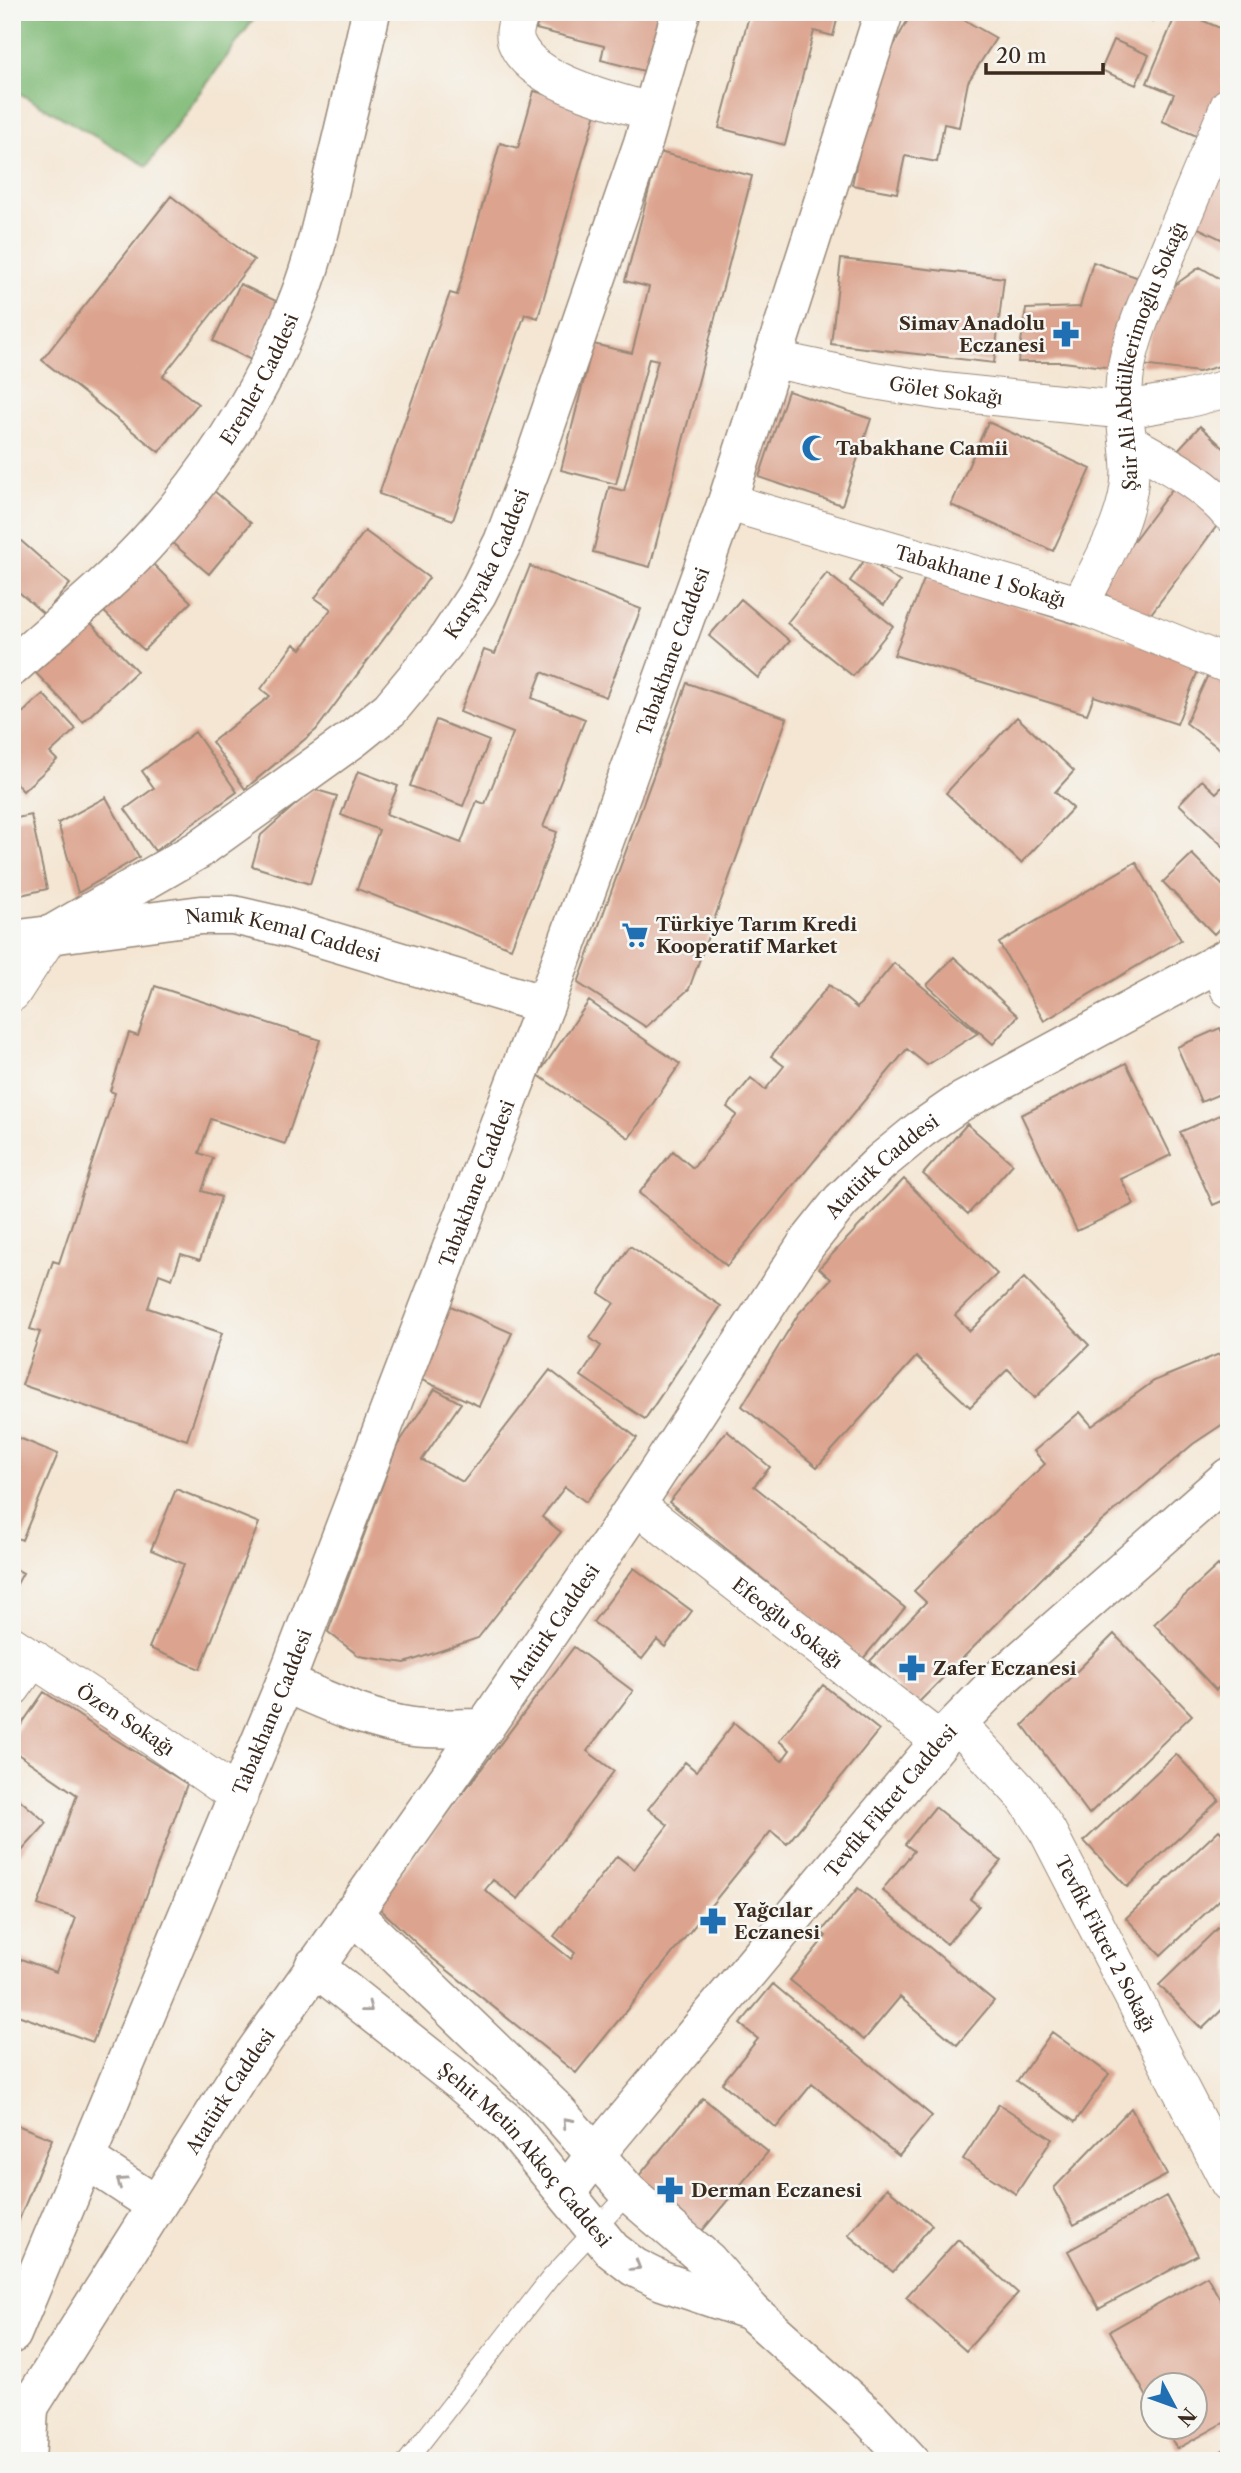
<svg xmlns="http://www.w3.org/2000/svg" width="1241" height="2473" font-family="'Libre Caslon Text',serif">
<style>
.forest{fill:#83bc7a;stroke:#5f734c;stroke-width:2}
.building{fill:#dca48f}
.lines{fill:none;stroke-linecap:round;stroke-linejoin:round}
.service-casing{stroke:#988878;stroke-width:20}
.minor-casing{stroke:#988878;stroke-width:39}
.tertiary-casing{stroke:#988878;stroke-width:41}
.secondary-casing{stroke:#988878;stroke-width:41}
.service{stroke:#fff;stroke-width:18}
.minor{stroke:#fff;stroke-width:37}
.tertiary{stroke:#fff;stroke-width:38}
.secondary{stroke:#fff;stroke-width:38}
.oneway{stroke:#a79f9a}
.labels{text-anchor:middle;stroke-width:5;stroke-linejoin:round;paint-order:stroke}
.poi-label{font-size:19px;font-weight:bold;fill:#3b2a1e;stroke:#f6f6f2;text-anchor:start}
.street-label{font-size:19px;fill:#3b2a1e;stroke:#f6f6f2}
</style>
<rect width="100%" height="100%" fill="#f6f6f2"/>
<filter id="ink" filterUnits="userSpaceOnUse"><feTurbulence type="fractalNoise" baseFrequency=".0143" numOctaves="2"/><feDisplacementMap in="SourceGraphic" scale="14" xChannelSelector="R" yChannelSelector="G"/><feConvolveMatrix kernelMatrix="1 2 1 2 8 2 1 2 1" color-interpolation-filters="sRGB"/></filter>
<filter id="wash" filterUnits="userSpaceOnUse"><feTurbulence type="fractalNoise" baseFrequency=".00686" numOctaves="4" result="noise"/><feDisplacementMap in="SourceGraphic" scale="28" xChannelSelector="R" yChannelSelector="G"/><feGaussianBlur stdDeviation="1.57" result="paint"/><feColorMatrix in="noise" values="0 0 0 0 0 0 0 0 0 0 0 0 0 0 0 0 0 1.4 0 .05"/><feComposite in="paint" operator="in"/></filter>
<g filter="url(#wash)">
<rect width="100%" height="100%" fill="#f4e6d3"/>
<path class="forest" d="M12,12H259L147,166L12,89Z"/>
<g id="blocks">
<path class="building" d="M540,12H667L652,73L601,60L604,46L536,29Z
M750,12H839L833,36L814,31L785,145L719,128Z
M912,12H950L996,38L968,82L959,127L944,124L937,162L905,156L897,193L852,185L868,109L886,60Z
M1141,12H1159L1152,21Z
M1177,12H1183L1229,32V66L1222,82L1228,85L1215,116L1199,137L1162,121L1174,94L1147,83Z
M1114,40L1149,55L1136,85L1101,70Z
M534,91L597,109L538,318L525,314L453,520L379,494L450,293L457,295L500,143L518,148Z
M659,152L752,176L650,567L593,552L609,487L624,491L658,360L649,358L616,484L561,470L593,344L632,353L649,287L625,281Z
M1223,155L1229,158V243L1190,224Z
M171,196L254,260L163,376L198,404L159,452L42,360Z
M841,259L1004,278L994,363L831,344Z
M1093,262L1139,278L1113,368L1063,362H1018L1026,309L1080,307Z
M1200,267L1229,284V363L1199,372L1141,365L1165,292Z
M240,284L278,302L251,360L213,341Z
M788,391L871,419L842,505L759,477Z
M988,422L1091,469L1053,551L951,505Z
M1200,426L1229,453V502L1175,453Z
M1179,480L1225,515L1144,623L1098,588Z
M213,490L251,523L209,574L170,541Z
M365,531L429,578L316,730L245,789L212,742L270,696L261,689L294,644L301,649L331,609L315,598Z
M20,540L70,584L44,614L12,586V549Z
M866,558L900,582L884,605L850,581Z
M149,560L191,602L144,650L101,609Z
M530,566L641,609L606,697L542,672L532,698L585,719L543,827L557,832L511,948L357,889L379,830L341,815L358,771L398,786L386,814L461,843L477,801L485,804L513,733L460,712L484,650L495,654Z
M827,573L893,626L853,676L787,623Z
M925,577L1201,663L1177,724L1094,696L1087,714L894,655Z
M741,599L790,641L758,678L709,636Z
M84,616L137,671L83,722L31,668Z
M1211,668L1229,677V756L1186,723Z
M687,683L787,718L689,989L646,1027L578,983Z
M43,694L76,729L50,753L57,760L23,791L12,779V713L17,718Z
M1017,717L1074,771L1055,792L1073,808L1021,863L946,793Z
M436,720L489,741L463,806L410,786Z
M195,732L237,792L155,851L125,809L154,788L142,771Z
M1202,780L1216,793L1229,780V852L1179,804Z
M313,789L337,796L310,884L252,866L261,835Z
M106,797L139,857L78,893L58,823Z
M31,815L47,889L12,897V819Z
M1192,854L1229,892V919L1214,934L1163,882Z
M1136,862L1181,940L1044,1021L999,943Z
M954,957L1018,1016L993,1044L927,985Z
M894,963L978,1033L927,1065L907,1049L727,1266L639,1193L673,1151L693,1168L737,1115L727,1107L751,1078L765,1090L784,1066L771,1056L829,985L857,1008Z
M155,986L320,1040L285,1144L211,1119L199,1153L213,1158L202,1191L221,1197L200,1260L181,1254L172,1279L159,1274L148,1308L222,1333L187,1440L22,1385L40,1332L30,1329L53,1261L59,1263L115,1093L110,1091L129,1033L138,1036Z
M589,1001L680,1064L629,1138L538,1075Z
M1220,1028L1229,1048V1090L1201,1102L1177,1047Z
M1126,1063L1171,1155L1121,1179L1134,1204L1077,1231L1021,1115Z
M1229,1111V1198L1213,1205L1180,1132Z
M967,1124L1013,1164L968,1214L923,1174Z
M904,1179L997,1274L955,1315L970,1331L1024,1278L1089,1345L1035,1398L1008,1369L970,1407L916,1357L817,1467L742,1406L799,1313L831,1279L819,1268Z
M630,1246L721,1306L645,1419L581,1376L601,1346L590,1338L614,1303L599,1293Z
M446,1304L512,1333L479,1406L413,1376Z
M1229,1350V1420L1193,1444L1100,1523L1057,1563L916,1705L870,1661L926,1602L914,1591L958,1546L1045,1464L1034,1451L1080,1412L1092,1426L1154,1381Z
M550,1370L637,1438L586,1502L565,1487L542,1517L561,1532L478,1638L405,1663L359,1656L328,1632L397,1446L435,1389L461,1403L422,1460L463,1482Z
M727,1431L770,1467L754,1486L905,1608L862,1660L669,1502Z
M12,1435L58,1454L22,1540L12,1536Z
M176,1489L259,1523L200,1669L149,1648L184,1564L151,1550Z
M1218,1565L1229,1577V1678L1216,1690L1154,1624Z
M12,1567L23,1573L12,1593Z
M634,1568L692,1611L665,1647L657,1640L642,1659L593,1622Z
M1114,1634L1192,1715L1089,1814L1023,1725Z
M574,1647L633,1691L587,1751L614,1771L518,1899L493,1880L485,1890L571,1959L575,1953L554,1936L617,1856L634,1869L668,1825L648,1809L685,1762L696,1771L734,1723L782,1761L790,1750L779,1741L823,1685L879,1730L787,1844L771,1831L576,2073L431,1957L377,1906Z
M44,1692L94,1726L187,1784L93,2042L12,2013V1982L21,1959L56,1972L76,1918L38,1905L77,1795L12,1750V1738Z
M1176,1754L1219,1800L1127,1887L1084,1841Z
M12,1793L47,1823L12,1862Z
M935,1807L1001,1861L970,1899L979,1906L947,1944L882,1890L914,1851L905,1844Z
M1219,1830L1229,1840V1891L1161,1955L1126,1918Z
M858,1888L994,2001L957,2045L900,1997L864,2040L790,1980L826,1936L821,1932Z
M1229,1917V2003L1202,2029L1159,1985Z
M773,1984L932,2116L899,2156L812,2084L776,2128L722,2083L758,2039L740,2024Z
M1052,2032L1109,2074L1075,2122L1017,2081Z
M703,2098L768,2152L702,2231L637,2178Z
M999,2104L1052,2139L1016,2194L963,2159Z
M1131,2108L1167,2175L1074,2225L1054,2188Z
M12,2123L52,2139L12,2237Z
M887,2188L932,2225L893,2272L848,2235Z
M1166,2196L1198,2255L1099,2309L1068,2251Z
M958,2239L1018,2293L966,2351L906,2297Z
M1207,2276L1229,2315V2420L1177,2449L1165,2428H1196V2386L1153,2385V2408L1110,2331Z
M1229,2446V2461H1206Z"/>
</g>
</g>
<g filter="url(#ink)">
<use href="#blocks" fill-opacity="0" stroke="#988878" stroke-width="2"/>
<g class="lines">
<g class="service-casing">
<path id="service" d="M407,2461L551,2277L629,2193"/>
</g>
<g class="minor-casing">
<g id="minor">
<path d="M521,12C517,22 512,34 517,44C533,83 615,101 652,112"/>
<path id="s1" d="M772,359L871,380L939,391L1123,410L1187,399L1229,388"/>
<path d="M1128,442C1164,463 1202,481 1229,513"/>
<path id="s2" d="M727,502L1080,605L1229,665"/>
<path id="s3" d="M1080,605C1100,564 1130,518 1130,471C1129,434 1119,401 1127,364C1134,329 1151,293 1165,259C1186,208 1208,157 1229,106"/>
<path d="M1220,962L1229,989"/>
<path d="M12,993L49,936"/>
<path id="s4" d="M636,1505L940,1741"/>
<path id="s5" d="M12,1645L148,1734L239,1797"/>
<path d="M12,1688L33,1658"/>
<path id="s6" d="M957,1723L1025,1797L1048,1832L1229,2183"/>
</g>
</g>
<g class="tertiary-casing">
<g id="tertiary">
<path id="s7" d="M12,667C56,627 104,589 145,545C212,472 265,388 300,295C316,253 326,206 336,162C348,112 360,62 371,12"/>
<path id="s8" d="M49,936L198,850L354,738L390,709L444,644L477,594L503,542L534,460L643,143L681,12"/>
<path id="s9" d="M12,940L201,915H233L281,926L545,1005"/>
<path d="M285,1683C326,1700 368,1721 413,1727C436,1730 461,1728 484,1728"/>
<path d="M352,1913L554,2108L629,2193L708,2261L751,2311L871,2419L910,2461"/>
<path id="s10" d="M314,1966L458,2080L509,2124L612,2250L634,2267L662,2281L751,2311"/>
<path d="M86,2159L156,2205"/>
<path id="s11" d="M566,2193L595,2155L940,1741L1003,1676L1229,1477"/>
<path id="s12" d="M12,2334L285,1683L545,1005L727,502L884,12"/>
<path d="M26,2461L29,2409"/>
</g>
</g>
<g class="secondary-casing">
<g id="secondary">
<path id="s13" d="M12,2434L239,2075L484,1728L636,1505L806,1245L841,1201L881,1162L920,1130L959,1103L1229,957"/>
</g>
</g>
<use href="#service" class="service"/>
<use href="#minor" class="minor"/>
<use href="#tertiary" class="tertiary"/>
<use href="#secondary" class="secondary"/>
</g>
<defs><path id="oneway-chevron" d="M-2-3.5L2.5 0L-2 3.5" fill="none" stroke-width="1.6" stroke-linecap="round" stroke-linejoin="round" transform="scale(1.75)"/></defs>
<g class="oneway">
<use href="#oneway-chevron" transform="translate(368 2008) rotate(38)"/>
<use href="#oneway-chevron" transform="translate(567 2122) rotate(-132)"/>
<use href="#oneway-chevron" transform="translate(121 2182) rotate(-146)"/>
<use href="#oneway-chevron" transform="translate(636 2266) rotate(31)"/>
</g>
</g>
<defs>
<g id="pharmacy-bare" transform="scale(2.1)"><path d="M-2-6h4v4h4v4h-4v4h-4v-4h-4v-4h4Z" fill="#1f6fb2" stroke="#f6f6f2" stroke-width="2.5" paint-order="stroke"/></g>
<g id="mosque-bare" transform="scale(2.1)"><path d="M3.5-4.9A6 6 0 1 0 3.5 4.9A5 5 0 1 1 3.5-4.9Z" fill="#1f6fb2" stroke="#f6f6f2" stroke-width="2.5" paint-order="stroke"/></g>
<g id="supermarket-bare" transform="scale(2.1)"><path d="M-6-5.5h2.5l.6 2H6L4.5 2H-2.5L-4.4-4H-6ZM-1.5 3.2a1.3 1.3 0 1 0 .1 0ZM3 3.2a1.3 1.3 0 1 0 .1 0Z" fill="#1f6fb2" stroke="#f6f6f2" stroke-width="2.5" paint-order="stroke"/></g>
</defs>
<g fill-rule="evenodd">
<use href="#pharmacy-bare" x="1066" y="334"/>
<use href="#mosque-bare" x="815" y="448"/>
<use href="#supermarket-bare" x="635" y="935"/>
<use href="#pharmacy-bare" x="912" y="1668"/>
<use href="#pharmacy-bare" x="713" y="1921"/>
<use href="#pharmacy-bare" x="670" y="2190"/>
</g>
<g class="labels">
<g class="poi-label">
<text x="1045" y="330" text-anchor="end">Simav Anadolu<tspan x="1045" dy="22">Eczanesi</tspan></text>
<text x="836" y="455">Tabakhane Camii</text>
<text x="656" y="931">Türkiye Tarım Kredi<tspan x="656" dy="22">Kooperatif Market</tspan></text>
<text x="933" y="1675">Zafer Eczanesi</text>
<text x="734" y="1917">Yağcılar<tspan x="734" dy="22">Eczanesi</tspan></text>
<text x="691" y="2197">Derman Eczanesi</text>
</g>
<g class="street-label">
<text dy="7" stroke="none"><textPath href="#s3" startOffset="264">Şair Ali Abdülkerimoğlu Sokağı</textPath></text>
<text dy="7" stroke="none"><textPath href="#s7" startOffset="383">Erenler Caddesi</textPath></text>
<text dy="7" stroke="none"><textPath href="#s1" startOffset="177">Gölet Sokağı</textPath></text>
<text dy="7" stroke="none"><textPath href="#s8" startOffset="586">Karşıyaka Caddesi</textPath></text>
<text dy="7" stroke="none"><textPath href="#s2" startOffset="264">Tabakhane 1 Sokağı</textPath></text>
<text dy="7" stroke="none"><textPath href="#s12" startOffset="1808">Tabakhane Caddesi</textPath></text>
<text dy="7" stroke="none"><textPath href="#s9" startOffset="275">Namık Kemal Caddesi</textPath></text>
<text dy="7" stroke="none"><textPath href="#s13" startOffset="1540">Atatürk Caddesi</textPath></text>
<text dy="7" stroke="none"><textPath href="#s12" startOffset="1241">Tabakhane Caddesi</textPath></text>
<text dy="7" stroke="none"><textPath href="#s4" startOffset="192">Efeoğlu Sokağı</textPath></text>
<text dy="7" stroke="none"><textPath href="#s13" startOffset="973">Atatürk Caddesi</textPath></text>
<text dy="7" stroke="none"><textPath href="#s12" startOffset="674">Tabakhane Caddesi</textPath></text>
<text dy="7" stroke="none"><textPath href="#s5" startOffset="136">Özen Sokağı</textPath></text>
<text dy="7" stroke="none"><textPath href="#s11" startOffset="509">Tevfik Fikret Caddesi</textPath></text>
<text dy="7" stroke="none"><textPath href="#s6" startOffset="268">Tevfik Fikret 2 Sokağı</textPath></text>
<text dy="7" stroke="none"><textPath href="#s13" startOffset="406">Atatürk Caddesi</textPath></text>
<text dy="7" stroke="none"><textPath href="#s10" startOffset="284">Şehit Metin Akkoç Caddesi</textPath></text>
</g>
</g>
<rect width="1241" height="2473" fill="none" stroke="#f6f6f2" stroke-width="42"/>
<g transform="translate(1174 2406) rotate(131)"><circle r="33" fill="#f6f6f2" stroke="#aba49d" stroke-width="2"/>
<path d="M0-5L12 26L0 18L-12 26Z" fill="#1f6fb2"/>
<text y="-10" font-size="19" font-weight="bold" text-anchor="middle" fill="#3b2a1e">N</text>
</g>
<path d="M986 63v10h117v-10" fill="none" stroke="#3b2a1e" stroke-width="3.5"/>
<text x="996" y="63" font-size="21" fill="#3b2a1e" stroke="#f6f6f2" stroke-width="5" paint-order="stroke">20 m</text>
</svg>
